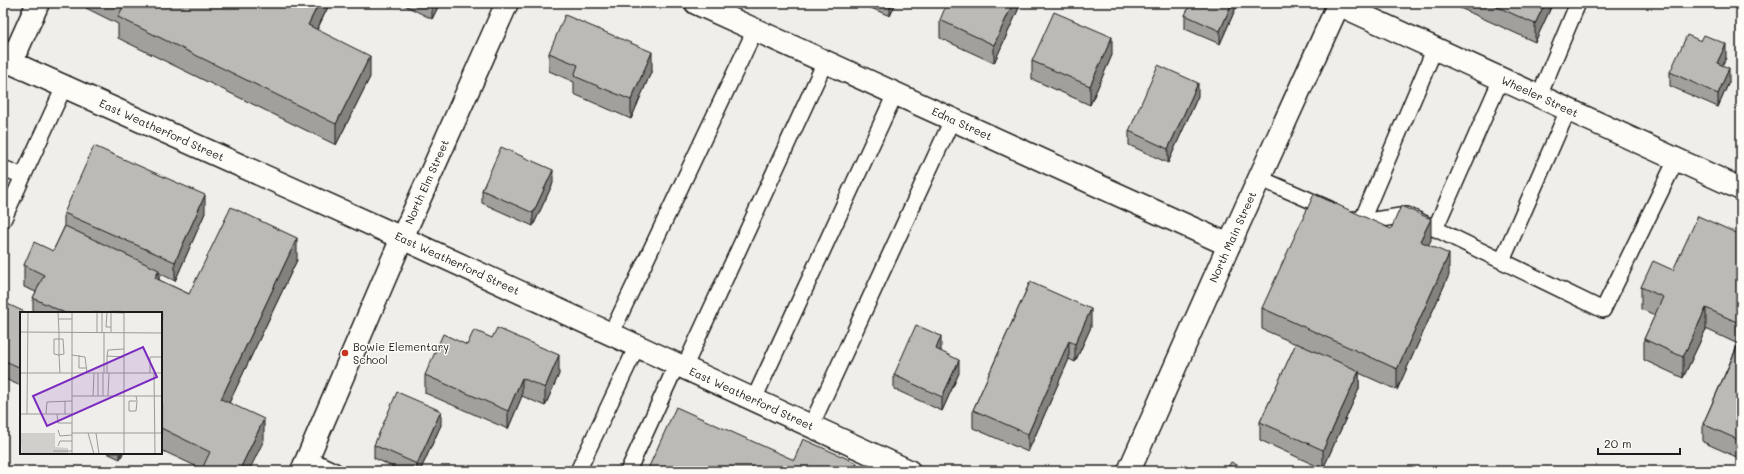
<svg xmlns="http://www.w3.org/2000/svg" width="1744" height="474" font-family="Mali,sans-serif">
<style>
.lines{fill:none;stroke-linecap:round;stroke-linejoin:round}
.service-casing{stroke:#1c1c1c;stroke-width:18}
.minor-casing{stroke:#1c1c1c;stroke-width:25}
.primary-casing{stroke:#1c1c1c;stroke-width:25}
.service{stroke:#fdfcf7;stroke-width:15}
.minor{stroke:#fdfcf7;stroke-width:22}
.primary{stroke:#fdfcf7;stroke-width:22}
.wall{fill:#a1a09d;stroke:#1c1c1c}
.shaded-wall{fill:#83827f;stroke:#1c1c1c}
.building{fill:#bbbab6;stroke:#1c1c1c}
.poi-dot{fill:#c8321e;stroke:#fdfcf7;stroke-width:1.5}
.labels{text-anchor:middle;stroke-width:3;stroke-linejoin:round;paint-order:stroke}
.street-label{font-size:11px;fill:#1c1c1c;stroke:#fdfcf7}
.poi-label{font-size:11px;fill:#1c1c1c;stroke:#fdfcf7;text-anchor:start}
.inset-road{fill:none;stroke:#9b9a98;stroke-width:1}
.view{fill:#7b2cbf;fill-opacity:0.15;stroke:#7b2cbf;stroke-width:2}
.inset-edge{fill:none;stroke:#1c1c1c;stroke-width:2}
</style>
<rect width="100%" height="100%" fill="#f0eeea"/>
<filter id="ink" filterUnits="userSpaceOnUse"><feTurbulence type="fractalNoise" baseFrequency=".025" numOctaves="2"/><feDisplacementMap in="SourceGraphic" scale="8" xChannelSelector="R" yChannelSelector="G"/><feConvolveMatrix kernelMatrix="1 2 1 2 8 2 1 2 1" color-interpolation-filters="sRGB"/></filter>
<g filter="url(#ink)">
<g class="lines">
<g class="service-casing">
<path id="service" d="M1539,96L1578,3
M3,168L23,176
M1259,178L1330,209
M1354,219L1361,222L1407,215L1603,310L1676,160
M3,220L64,87
M1361,222L1435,48
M1435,229L1501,79
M1502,261L1568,110
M611,334L755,30
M684,368L825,62
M754,399L895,94
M811,426L952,120
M307,458L335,471
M578,471L637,346
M628,471L677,364"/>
</g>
<g class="minor-casing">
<g id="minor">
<path id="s1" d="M696,3L1229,245"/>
<path id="s2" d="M1338,4L1741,189"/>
<path id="s3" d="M3,59L402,238L909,471"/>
<path d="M11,63L38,3"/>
<path id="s4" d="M302,471L402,238L507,3"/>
</g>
</g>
<g class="primary-casing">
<g id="primary">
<path id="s5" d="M1129,471L1229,245L1339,3"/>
</g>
</g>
<use href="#service" class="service"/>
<use href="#minor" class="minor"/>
<use href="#primary" class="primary"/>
</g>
<path class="wall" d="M86,3H330L317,30L370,77L336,145L118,38V24L86,8Z
M400,3H440L432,19Z
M859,3H896L890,16Z
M1018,3V10L994,63L940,38V20Z
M1238,3L1220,44L1185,29V15Z
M1449,3H1553L1535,42Z
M549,53L652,70L631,119L574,94V82L549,71Z
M1112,55L1090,105L1032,79V61Z
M1726,58L1722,65L1729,82L1718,107L1670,86V72Z
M1198,96L1168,163L1129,145V131Z
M553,183L533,226L482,203V190Z
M64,213H205L175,281L159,273V280L189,294L297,260L229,403L264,440L202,469L161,450V313H33V298L36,292L24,287V265L53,251L64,228Z
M1391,229L1431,240L1428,245L1449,275L1397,390L1359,373V389L1323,469L1260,440V422L1296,344L1262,329V308Z
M1741,235V459L1703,442V424L1738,344L1706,329L1683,378L1644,360V339L1655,315L1641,309V287L1673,270Z
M1030,282L1091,327L1075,362L1069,359L1028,452L973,428V410Z
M3,302L21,313V386L3,378Z
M467,345L559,374L545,406L522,396L508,429L425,393V375Z
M941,350V351L959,373L942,411L894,389V375Z
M441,425L420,471H402L374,458V445Z
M107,453H123L120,459Z"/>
<path class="shaded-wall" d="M319,3H330L308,47V25Z
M432,3H440L432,19Z
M890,3H896L890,16Z
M1013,3H1018V10L994,63V45Z
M1232,3H1238L1220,44V31Z
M1545,3H1553L1535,42V24Z
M1112,37V55L1090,105V86Z
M1726,44V58L1717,76V63Z
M652,52V70L631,119V100Z
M370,56V77L336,145V124Z
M1729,68V82L1718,107V94Z
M1198,83V96L1168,163V149Z
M553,170V183L533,226V213Z
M205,195V213L175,281V262Z
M1431,219V240L1420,262V241Z
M297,238V260L221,420V399Z
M1449,254V275L1397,390V369Z
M159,270V292L155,278Z
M1706,308V329L1683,378V357Z
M1091,309V327L1075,362V344Z
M941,336V350L936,362V349Z
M1069,341V359L1028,452V434Z
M559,355V374L545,406V388Z
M959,360V373L942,411V397Z
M1359,371V389L1323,469V450Z
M522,378V396L508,429V411Z
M441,411V425L420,471H417V464Z
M264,419V440L249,471H239Z
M120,453H123L120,459Z
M857,463V471H853Z"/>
<path class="building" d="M119,3H319L308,25L370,56L336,124L118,17L124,5Z
M947,3H1013L994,45L940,20Z
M1191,3H1232L1220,31L1185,15Z
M1489,3H1545L1535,24Z
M1054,12L1112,37L1090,86L1032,61Z
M565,15L652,52L631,100L574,76L578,65L549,53Z
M1687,35L1701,41L1704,35L1726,44L1717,63L1729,68L1718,94L1670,72Z
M1158,65L1198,83L1168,149L1129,131Z
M94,146L205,195L175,262L64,213Z
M501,147L553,170L533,213L482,190Z
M1314,194L1391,229L1401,206L1431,219L1420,241L1449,254L1397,369L1262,308Z
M231,207L297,238L221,399L264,419L239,471H201L210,452L161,428V313H65L33,298L44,275L24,265L34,242L53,251L65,226L159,270L155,278L189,294Z
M1698,216L1741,235V324L1706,308L1683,357L1644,339L1663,297L1641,287L1653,261L1673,270Z
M1030,282L1091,309L1075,344L1069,341L1028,434L973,410Z
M3,302L27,313H21V368L3,360Z
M916,325L941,336L936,349L959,360L942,397L894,375Z
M497,328L559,355L545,388L522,378L508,411L425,375L443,334L467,345L474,330L492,338Z
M1740,341H1741V441L1703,424Z
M1296,343L1359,371L1323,450L1260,422Z
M397,392L441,411L417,464L374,445Z
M676,407L794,460L803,439L857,463L853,471H647Z
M1231,462L1249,471H1226Z"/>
</g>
<circle class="poi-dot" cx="345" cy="353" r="4"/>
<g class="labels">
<g class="street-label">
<text dy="4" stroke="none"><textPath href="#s2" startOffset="222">Wheeler Street</textPath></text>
<text dy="4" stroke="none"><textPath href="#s1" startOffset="292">Edna Street</textPath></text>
<text dy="4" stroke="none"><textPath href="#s3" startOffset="174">East Weatherford Street</textPath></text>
<text dy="4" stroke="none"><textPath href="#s4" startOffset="315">North Elm Street</textPath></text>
<text dy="4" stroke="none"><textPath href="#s5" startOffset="256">North Main Street</textPath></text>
<text dy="4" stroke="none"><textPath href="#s3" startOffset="498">East Weatherford Street</textPath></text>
<text dy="4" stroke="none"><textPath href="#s3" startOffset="822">East Weatherford Street</textPath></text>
</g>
<g class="poi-label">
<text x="353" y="351">Bowie Elementary<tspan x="353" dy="13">School</tspan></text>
</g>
</g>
<g transform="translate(20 312)">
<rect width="142" height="142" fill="#f0eeea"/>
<path d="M0,121H35V135L48,136V142H2Z" fill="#d0cfcc"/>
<path class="inset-road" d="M38,0L39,20V43L44,42L43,27H34V42L39,43L40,61M87,0L86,15H91M91,0V20M39,7H52M0,20L142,21M77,20V0L104,1M82,20V1M52,43L65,45L67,61M59,43V56H67M87,44L88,38L104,37M0,61H142M84,61V20M87,61V44L104,45M130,61V45H142M134,61L135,142M52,84H142M73,84L74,61M78,84V61M83,84V61M88,84L89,61M116,84L117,89L116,99H109V89H116M45,89V102M0,102H52M7,102L8,0M26,102L27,90L52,89M37,102L38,111H52M38,118L40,124L52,123M52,121H142M68,121L74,142M76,121L79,142M38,134L40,129H52M33,139H52M52,142V0M104,142V0"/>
<path class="view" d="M123,35L137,65L27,114L13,84Z"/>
<rect width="142" height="142" class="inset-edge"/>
</g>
<rect width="1744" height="474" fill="none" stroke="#fdfcf7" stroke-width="16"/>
<rect x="8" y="8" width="1728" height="458" fill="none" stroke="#1c1c1c" stroke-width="1.5" filter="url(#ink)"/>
<path d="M1598 448v6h82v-6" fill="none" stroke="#1c1c1c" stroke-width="2"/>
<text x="1604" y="448" font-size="12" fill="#1c1c1c" stroke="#fdfcf7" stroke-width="3" paint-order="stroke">20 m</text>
</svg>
